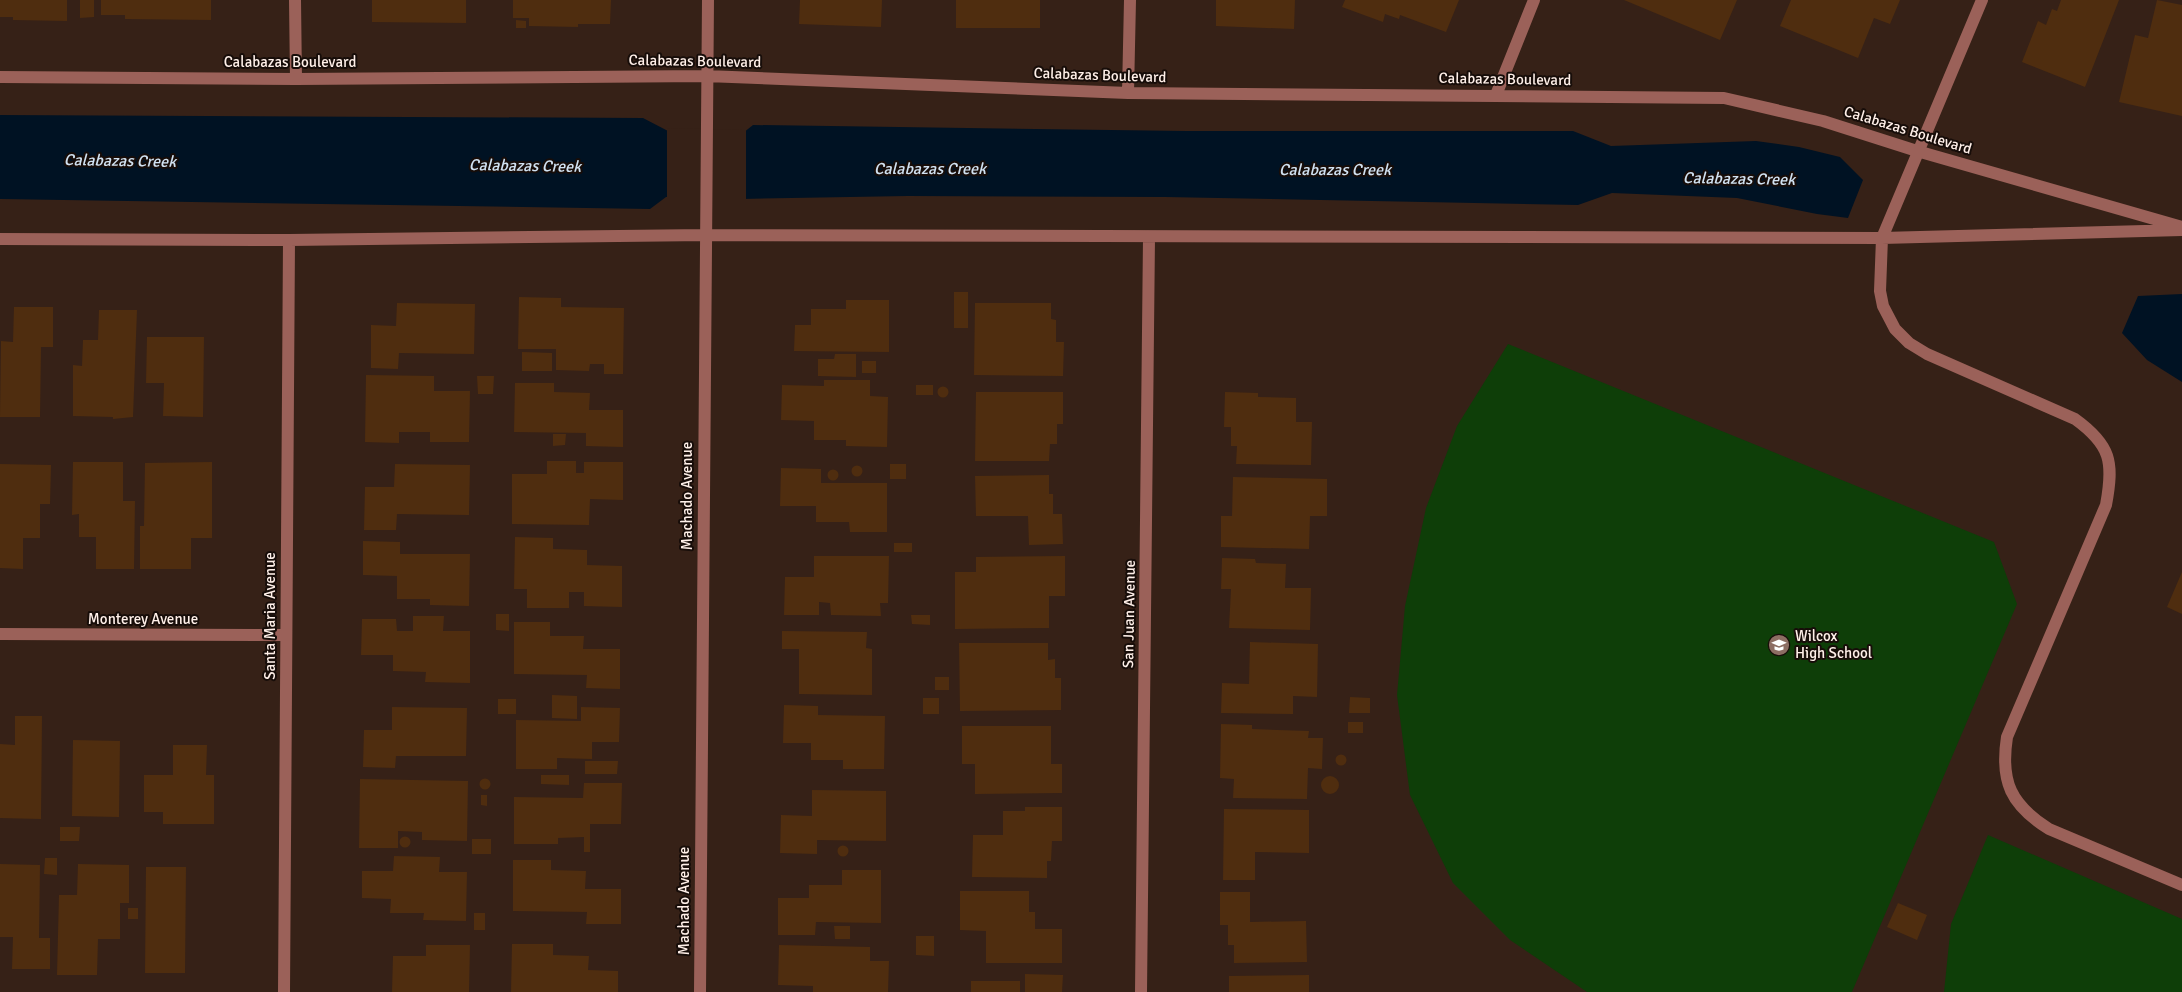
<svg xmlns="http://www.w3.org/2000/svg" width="2182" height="992" font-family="Signika,sans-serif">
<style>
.green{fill:#0e3e08}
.water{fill:#001223}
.pier{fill:#362117}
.building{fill:#4f2d0f}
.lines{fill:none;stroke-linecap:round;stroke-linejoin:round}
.minor{stroke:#9b6159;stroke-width:12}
.labels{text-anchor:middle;stroke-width:4;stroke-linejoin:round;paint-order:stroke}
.street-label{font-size:15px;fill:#fff0e9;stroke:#170d09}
.poi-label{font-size:15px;fill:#fff0e9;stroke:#170d09;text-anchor:start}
.water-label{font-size:16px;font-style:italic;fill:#d1e2f2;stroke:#170d09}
</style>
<rect width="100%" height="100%" fill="#362117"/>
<path class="green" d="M1508,344L1994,542L2017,604L1852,992H1587L1510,940L1453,883L1410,795L1397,695L1405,606L1426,508L1457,426Z
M1988,835L2182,919V992H1944L1951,924Z"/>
<path class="water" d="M0,115L643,118L668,131L743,133L753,125L1186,131H1573L1611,146L1756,141L1799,147L1840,157L1863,180L1848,218L1817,214L1737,198L1612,193L1578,205L1165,197L908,196L741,199L666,197L650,209L0,199Z
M2182,294V382L2147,360L2122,333L2138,296Z"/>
<path class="pier" d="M667,128L743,130L746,128V199H667Z"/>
<path class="building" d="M0,0H67V21L13,20V17H0Z
M80,0H94V17L80,18Z
M101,0H211V20L125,19V15H101Z
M372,0H466V23L372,22Z
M513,0H611L610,24H578V27L529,26V18H513Z
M800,0H882L881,27L799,24Z
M956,0H1040V28H956Z
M1216,0H1295L1294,29L1216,26Z
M1345,0H1459L1446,32L1400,15L1399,19L1385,14L1383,22L1342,7Z
M1624,0H1737L1720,40Z
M1791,0H1900L1890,24L1874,18L1858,58L1780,26Z
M2061,0H2119L2085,87L2022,62L2038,21L2046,25L2052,9L2057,11Z
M2157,0L2182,5V116L2119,102L2135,35L2148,38Z
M516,20L526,21V28H516Z
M954,292H968V328H954Z
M519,297L561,298V307L624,308L623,374H604V364H590L589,371L556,370V349H518Z
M846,300H889V352L794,351L795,325H811V309H846Z
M397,303L475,304L474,354L399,353L398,369L371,368V325L396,326Z
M975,303H1051V319L1056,320V342H1064L1063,376L974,375Z
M14,307H53V347H41L40,417H0L1,341L13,342Z
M99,310H137L133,417L113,419V417L73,416V365L82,366L83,340H98Z
M147,337H204L203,417L163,416L164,383H146Z
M522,352L552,353V371H522Z
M835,354H856V377L818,376V359H834Z
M862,361H876V373H862Z
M366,375L434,376V391H470L469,442H430V432H399V443L365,442Z
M477,376H494L493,394H478Z
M824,380H870V396L888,397L887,447L846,446V440H814V421L781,420L782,385L824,386Z
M515,383H554V392L590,393L589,410H623V447L586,446V433L514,432Z
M916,385H933V395H916Z
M937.5 392a5.5 5.5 0 1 1 11 0a5.5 5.5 0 1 1-11 0Z
M976,392H1063V424H1057V444H1050L1049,461H975Z
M1225,392L1258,393V397L1296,398V422H1312L1311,465L1236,464L1237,446H1231V427H1224Z
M553,434H566L565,445L553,446Z
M547,461H576V473H584V462H623V500L590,499L589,525L512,524V474H547Z
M73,462H123V501H135L134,569H96V537H79V514L72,515Z
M212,462V538H191V569H140V526H144L145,463Z
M0,464L51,465L50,504H40V538H23V569L0,568Z
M395,464L470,465L469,515L397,514L396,530H364L365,487H394Z
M890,464H906V479H890Z
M851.5 471a5.5 5.5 0 1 1 11 0a5.5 5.5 0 1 1-11 0Z
M781,468L821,469V483H887V532H850L849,522H816V506H780Z
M827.5 475a5.5 5.5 0 1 1 11 0a5.5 5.5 0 1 1-11 0Z
M1049,475V494H1053V514H1062L1063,544L1029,545L1028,516H976L975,476Z
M1233,477L1327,479V516H1310L1309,549L1221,547V516H1232Z
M515,537L553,538V549L587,550V565L622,566V607L584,606V592H569V608H527V589H514Z
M363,541L400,542V554H470L469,606L430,605V599H397V576L363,575Z
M894,543H912V552H894Z
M814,556H889L888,603H880L881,616L831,615L830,603L819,602V615H784L785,577H814Z
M1065,556V596H1049V628L955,629V572H976V557Z
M1222,558L1255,559L1256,563L1286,564L1285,588H1311L1310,630L1229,628L1231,589H1221Z
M2182,572V614L2167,607Z
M496,614H509V631L496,630Z
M911,615H930V625L912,624Z
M413,616H444L443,631H470V683L425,682L426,672L393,671V655H361L362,619H396L397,631H413Z
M514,622H550V636H584L583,649H620V689L586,688L587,675L514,674Z
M782,631L867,632L866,648L872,649V695L799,694V649H782Z
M1250,642L1318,644L1317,697L1293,696V714L1221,713L1222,683L1249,684Z
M959,643H1048V660L1055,659V678H1061V710L960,711Z
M935,677H949V690H935Z
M552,695L577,696V719L552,718Z
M1350,697L1370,698V713H1349Z
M923,698H939V714H923Z
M498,699H516V714H498Z
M784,705L818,706V715L885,716L884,769H843V760H811V743H783Z
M392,707L467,708L466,756H396L395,768L363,767L364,730H392Z
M581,707L620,708L619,742H592V759L557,758V769H516V720L581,721Z
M15,716H42L41,819L0,818V744L15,745Z
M1348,722H1363V733H1348Z
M1221,724L1252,725V729L1309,731L1308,738H1323L1322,769L1308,768L1307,799L1233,798L1234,779L1220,778Z
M962,726H1051V764H1062V793L975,794V764H962Z
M73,740L120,741L119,817L72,816Z
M173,745H207L206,775H214V824H163V812H144V775H173Z
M1335.5 760a5.5 5.5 0 1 1 11 0a5.5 5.5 0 1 1-11 0Z
M585,761H618L617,774H585Z
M541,775H569V785L541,784Z
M1321 785a9 9 0 1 1 18 0a9 9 0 1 1-18 0Z
M479.5 784a5.5 5.5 0 1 1 11 0a5.5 5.5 0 1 1-11 0Z
M360,779L468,781L467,841L422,840V832L398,831V848H359Z
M584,783H622L621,824H590V852H584V837L558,838V844H514V797L583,798Z
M812,790L886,791V841L817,840V854L780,853L781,815L812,816Z
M481,795H487V806L481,805Z
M1025,807H1062V841H1052L1051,861H1047V878L972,877L973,835H1003V811H1025Z
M1224,809L1309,810V853L1255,852V880H1223Z
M60,827H80L79,841H60Z
M399.5 842a5.5 5.5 0 1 1 11 0a5.5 5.5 0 1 1-11 0Z
M472,839H491V854H472Z
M837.5 851a5.5 5.5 0 1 1 11 0a5.5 5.5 0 1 1-11 0Z
M394,856L440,857L439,872H467L466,921L423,920L424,913H390L391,899L362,898V871H393Z
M45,858H57V875L44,874Z
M513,860H551V870L586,871L585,889H621V924H586L587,912L513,911Z
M0,864L40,865L39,938H50V969H12L13,937H0Z
M78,864L129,865V903H120V939H98L97,975H57L59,895H77Z
M146,867H186L185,973H145Z
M842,870H881V923L816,922L815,935H778V898H809V885H842Z
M960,891H1029V912H1035V929H1062V963H986V931L960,930Z
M1220,892H1250V922L1306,921L1307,962L1234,963V945H1228V925H1220Z
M1898,903L1927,915L1917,940L1887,927Z
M128,908H138V919H128Z
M474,913H485V930H474Z
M834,926H850V939H835Z
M916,936H934V956L916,955Z
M512,944H553V955L589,956L588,970L618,971V992H511Z
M426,945H470L469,992H392L393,956H426Z
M779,945L870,947V961H889L888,992H813V986L778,985Z
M1025,974L1063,975L1062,992H1025Z
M1309,975V992H1229V976Z
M971,981H1020V992H971Z"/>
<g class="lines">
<path class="minor" d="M295,0L296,79
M1982,0L1882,238L1880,291L1883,306L1895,329L1909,343L1927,354L2075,419C2111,445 2114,462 2106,505L2007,737C2000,782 2011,805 2049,829L2182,885
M0,77L296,79L706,76L1128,93L1724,98L1823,121L1917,151L2182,227
M1128,93L1130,0
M1496,95L1534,0
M0,239L289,240L706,235L1882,238L2182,230
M0,634L286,635
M284,992L289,240
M700,992L708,0
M1141,992L1149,237"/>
</g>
<defs>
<g id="school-disc" transform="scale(1.125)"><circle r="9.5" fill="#8d6e63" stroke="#170d09"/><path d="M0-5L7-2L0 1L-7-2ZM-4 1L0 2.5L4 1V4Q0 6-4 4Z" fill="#fff"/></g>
</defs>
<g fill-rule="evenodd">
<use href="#school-disc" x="1779" y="645"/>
</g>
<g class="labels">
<g class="street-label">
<text transform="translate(695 61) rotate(1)" y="5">Calabazas Boulevard</text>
<text x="290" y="67">Calabazas Boulevard</text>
<text transform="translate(1100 75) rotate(2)" y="5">Calabazas Boulevard</text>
<text transform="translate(1505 79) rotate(1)" y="5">Calabazas Boulevard</text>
<text transform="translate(1908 130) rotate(17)" y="5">Calabazas Boulevard</text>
<text transform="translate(687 496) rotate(-90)" y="5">Machado Avenue</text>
<text transform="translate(1129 614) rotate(-89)" y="5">San Juan Avenue</text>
<text transform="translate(270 616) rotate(-90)" y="5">Santa Maria Avenue</text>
<text x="143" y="624">Monterey Avenue</text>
<text transform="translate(684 901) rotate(-90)" y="5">Machado Avenue</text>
</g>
<g class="poi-label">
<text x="1795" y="641">Wilcox<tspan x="1795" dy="17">High School</tspan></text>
</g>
<g class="water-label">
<text transform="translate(120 160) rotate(1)" y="6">Calabazas Creek</text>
<text transform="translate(525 165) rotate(1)" y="6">Calabazas Creek</text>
<text x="930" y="174">Calabazas Creek</text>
<text x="1335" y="175">Calabazas Creek</text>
<text transform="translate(1739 178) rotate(1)" y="6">Calabazas Creek</text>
</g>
</g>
</svg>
